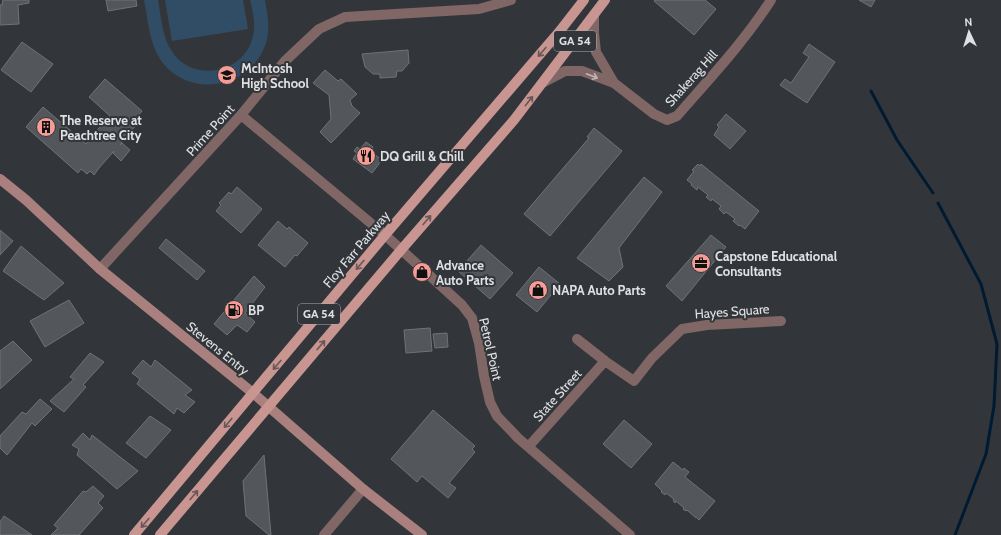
<svg xmlns="http://www.w3.org/2000/svg" width="1001" height="535" font-family="Cabin,sans-serif">
<style>
.green{fill:#314d66}
.lines{fill:none;stroke-linecap:round;stroke-linejoin:round}
.stream{stroke:#001a32;stroke-width:3}
.building{fill:#53575b;stroke:#6e7376}
.street{stroke:#806664;stroke-width:10}
.secondary{stroke:#a9807d;stroke-width:10}
.primary{stroke:#c99591;stroke-width:10}
.oneway{stroke:#675758}
.oneway2{stroke:#beb6b7}
.labels{text-anchor:middle;stroke-width:4;stroke-linejoin:round;paint-order:stroke}
.shield{fill:#32363a;stroke:#abaeb0;stroke-width:1}
.shield-label{font-size:12px;font-weight:bold;fill:#dfe1e3}
.poi-label{font-size:13px;font-weight:bold;fill:#dfe1e3;stroke:#32363a;text-anchor:start}
.street-label{font-size:13px;fill:#dfe1e3;stroke:#32363a}
</style>
<rect width="100%" height="100%" fill="#32363a"/>
<path class="green" d="M144,0H158C161,16 162,36 171,50C191,84 245,74 253,36C256,24 253,12 250,0H265C267,13 270,26 267,39C255,89 188,101 160,59C149,42 148,19 144,0Z
M165,0H243L248,29L172,41Z"/>
<g class="lines">
<path class="stream" d="M871,91L897,140L933,193
M938,203L981,284L997,344L994,406L986,454L955,535"/>
</g>
<path class="building" d="M3,0H29V3L18,5L19,24L0,25V5H2Z
M106,0H136L137,6L108,11Z
M655,0H705L716,9L694,35L654,1Z
M859,0H875L871,7Z
M22,42L53,64L31,92L1,70Z
M809,44L835,62L807,103L780,85L785,79L791,83L809,57L803,53Z
M408,50L409,63L402,71H397L396,77L380,78V74H373L365,67L362,54Z
M325,70L338,81L341,79L357,94L350,100L352,106L360,113L331,143L320,132L331,119L329,95L313,83Z
M105,79L142,111L136,118L139,122L121,142L122,143L120,145L122,143L130,150L121,161L113,153L114,151L99,168L94,175L90,171L87,174L81,169L78,173L26,127L43,107L86,144L90,139V138L110,116L89,97Z
M726,114L746,131L730,149L714,135L719,127L717,125Z
M594,128L622,151L550,236L524,214L589,138L587,137Z
M366,142L373,147L370,151L382,160L372,173L353,159L357,153L354,151L357,147L360,149Z
M698,164L700,166L701,164L759,211L745,229L740,225L739,226L733,221L735,219L726,212L724,214L719,209L721,206L712,199L711,201L706,197L708,195L698,187L697,190L691,185L692,184L687,180L694,171L692,170Z
M644,177L662,192L619,248L623,267L609,281L577,258Z
M237,187L262,209L241,233L216,211L221,205L219,203L229,192L231,194Z
M278,221L287,229L289,227L308,243L297,256L295,255L285,267L258,245Z
M0,230L13,241L0,255Z
M711,235L726,247L682,301L666,286Z
M166,239L205,271L197,280L159,248Z
M481,245L513,273L490,299L458,271Z
M21,246L64,283L44,300L3,271Z
M539,267L560,284L537,312L516,295Z
M254,276L265,287L245,313L255,322L247,332L237,325L227,335L214,324Z
M69,300L84,323L45,347L30,321Z
M430,328L432,351L406,353L404,330Z
M447,333L448,347L435,348L433,334Z
M13,341L32,360L0,389V351Z
M90,353L104,362L83,385L86,387L64,412L50,401L74,379L70,377Z
M143,360L151,367L155,360L192,390L185,395L195,402L184,413L177,408L174,414L137,384L140,379L132,373Z
M40,399L52,409L35,426L32,423L7,455L0,448V436L22,412L26,414Z
M433,410L475,446L472,449L475,452L449,483L456,488L448,498L422,476L417,482L391,459Z
M150,416L171,430L146,458L126,443Z
M624,420L652,444L631,468L603,444Z
M83,433L90,440L92,435L138,471L117,489L77,455L79,449L72,445Z
M264,455L271,535H269L246,516L243,481Z
M673,462L683,470L684,468L689,472L685,477L715,501L699,520L696,517V518L687,510L686,511L683,509L684,508L676,501L675,503L673,500L674,499L666,493L665,495L661,492L662,491L655,484Z
M93,486L104,496L98,503L103,508L79,535H51L58,528L54,525L83,491L86,492Z
M4,516L32,535H0V522Z"/>
<g class="lines">
<path class="street" d="M594,16V33L596,52L614,83L654,114L667,120L677,116C710,78 744,42 771,0
M544,82L565,71H582L614,83
M241,115L385,235L462,305L472,318L479,343L484,376L490,402L497,416L518,438L630,535
M100,269L241,115L285,61L319,29L345,17L479,9L511,0
M577,339L605,361L634,381L652,358L682,329L707,325L781,321
M529,446L605,361
M324,535L363,489"/>
<path class="secondary" d="M0,179L26,200L100,269L253,393L363,489L422,535"/>
<path class="primary" d="M134,535L385,235L559,32L584,0
M160,535L401,250L514,120L605,0"/>
</g>
<defs><path id="oneway-shaft" d="M-6 0H5M1.5-3L5.5 0L1.5 3" fill="none" stroke-width="1.6" stroke-linecap="round" stroke-linejoin="round"/></defs>
<g class="oneway">
<use href="#oneway-shaft" transform="translate(542 52) rotate(131)"/>
<use href="#oneway-shaft" transform="translate(529 101) rotate(-52)"/>
<use href="#oneway-shaft" transform="translate(427 220) rotate(-49)"/>
<use href="#oneway-shaft" transform="translate(360 265) rotate(130)"/>
<use href="#oneway-shaft" transform="translate(321 345) rotate(-50)"/>
<use href="#oneway-shaft" transform="translate(277 365) rotate(130)"/>
<use href="#oneway-shaft" transform="translate(228 423) rotate(130)"/>
<use href="#oneway-shaft" transform="translate(194 495) rotate(-50)"/>
<use href="#oneway-shaft" transform="translate(145 523) rotate(130)"/>
</g>
<use class="oneway2" href="#oneway-shaft" transform="translate(592 76) rotate(21)"/>
<defs>
<g id="school-disc" transform="scale(1)"><circle r="9.5" fill="#f59c96" stroke="#32363a"/><path d="M0-5L7-2L0 1L-7-2ZM-4 1L0 2.5L4 1V4Q0 6-4 4Z" fill="#111"/></g>
<g id="building-disc" transform="scale(1)"><circle r="9.5" fill="#f59c96" stroke="#32363a"/><path d="M-4-6H4V6H1V3H-1V6H-4ZM-2.5-4.3h1.7v1.8h-1.7ZM.8-4.3h1.7v1.8H.8ZM-2.5-1h1.7V.8h-1.7ZM.8-1h1.7V.8H.8Z" fill="#111"/></g>
<g id="restaurant-disc" transform="scale(1)"><circle r="9.5" fill="#f59c96" stroke="#32363a"/><path d="M-5-6h1v4h1v-4h1v4h1v-4h1v5L-1.5 .5V6h-2V.5L-5-1ZM5-6V6H3V1.5H1.5Q1.5-4 5-6Z" fill="#111"/></g>
<g id="office-disc" transform="scale(1)"><circle r="9.5" fill="#f59c96" stroke="#32363a"/><path d="M-6-3h4V-5.5h4V-3h4V5H-6ZM-1-4.5V-3h2v-1.5ZM-6 0V1H6V0Z" fill="#111"/></g>
<g id="shop-disc" transform="scale(1)"><circle r="9.5" fill="#f59c96" stroke="#32363a"/><path d="M-5-2.5h2.3a2.7 3.5 0 0 1 5.4 0H5L5.5 6h-11ZM-1.5-2.5h3a1.5 2.3 0 0 0-3 0Z" fill="#111"/></g>
<g id="fuel-disc" transform="scale(1)"><circle r="9.5" fill="#f59c96" stroke="#32363a"/><path d="M-5.5-6h7V0h2V4h1.3V-2.5L3-4.5l.8-.8L6-3V5H2.5V1h-1V6h-7ZM-4.2-4.7v3.2H.2V-4.7Z" fill="#111"/></g>
</defs>
<g fill-rule="evenodd">
<use href="#school-disc" x="227" y="75"/>
<use href="#building-disc" x="46" y="127"/>
<use href="#restaurant-disc" x="366" y="156"/>
<use href="#office-disc" x="701" y="263"/>
<use href="#shop-disc" x="422" y="272"/>
<use href="#shop-disc" x="538" y="290"/>
<use href="#fuel-disc" x="234" y="310"/>
</g>
<g class="labels">
<g class="shield">
<rect x="554" y="31" width="42" height="20" rx="3"/>
<rect x="298" y="304" width="42" height="20" rx="3"/>
</g>
<g class="shield-label">
<text x="575" y="45">GA 54</text>
<text x="319" y="318">GA 54</text>
</g>
<g class="poi-label">
<text x="241" y="73">McIntosh<tspan x="241" dy="15">High School</tspan></text>
<text x="60" y="125">The Reserve at<tspan x="60" dy="15">Peachtree City</tspan></text>
<text x="380" y="161">DQ Grill &amp; Chill</text>
<text x="715" y="261">Capstone Educational<tspan x="715" dy="15">Consultants</tspan></text>
<text x="436" y="270">Advance<tspan x="436" dy="15">Auto Parts</tspan></text>
<text x="552" y="295">NAPA Auto Parts</text>
<text x="248" y="315">BP</text>
</g>
<g class="street-label">
<text transform="translate(691 78) rotate(-48)" y="5">Shakerag Hill</text>
<text transform="translate(210 130) rotate(-48)" y="5">Prime Point</text>
<text transform="translate(356 249) rotate(-50)" y="5">Floy Farr Parkway</text>
<text transform="translate(732 311) rotate(-4)" y="5">Hayes Square</text>
<text transform="translate(218 348) rotate(39)" y="5">Stevens Entry</text>
<text transform="translate(491 349) rotate(77)" y="5">Petrol Point</text>
<text transform="translate(557 395) rotate(-48)" y="5">State Street</text>
</g>
</g>
<g transform="translate(969 32) rotate(356)" stroke="#32363a" stroke-width="3" paint-order="stroke">
<path d="M0-3L7 15L0 10L-7 15Z" fill="#dfe1e3"/>
<text y="-6" font-size="11" font-weight="bold" text-anchor="middle" fill="#dfe1e3">N</text>
</g>
</svg>
